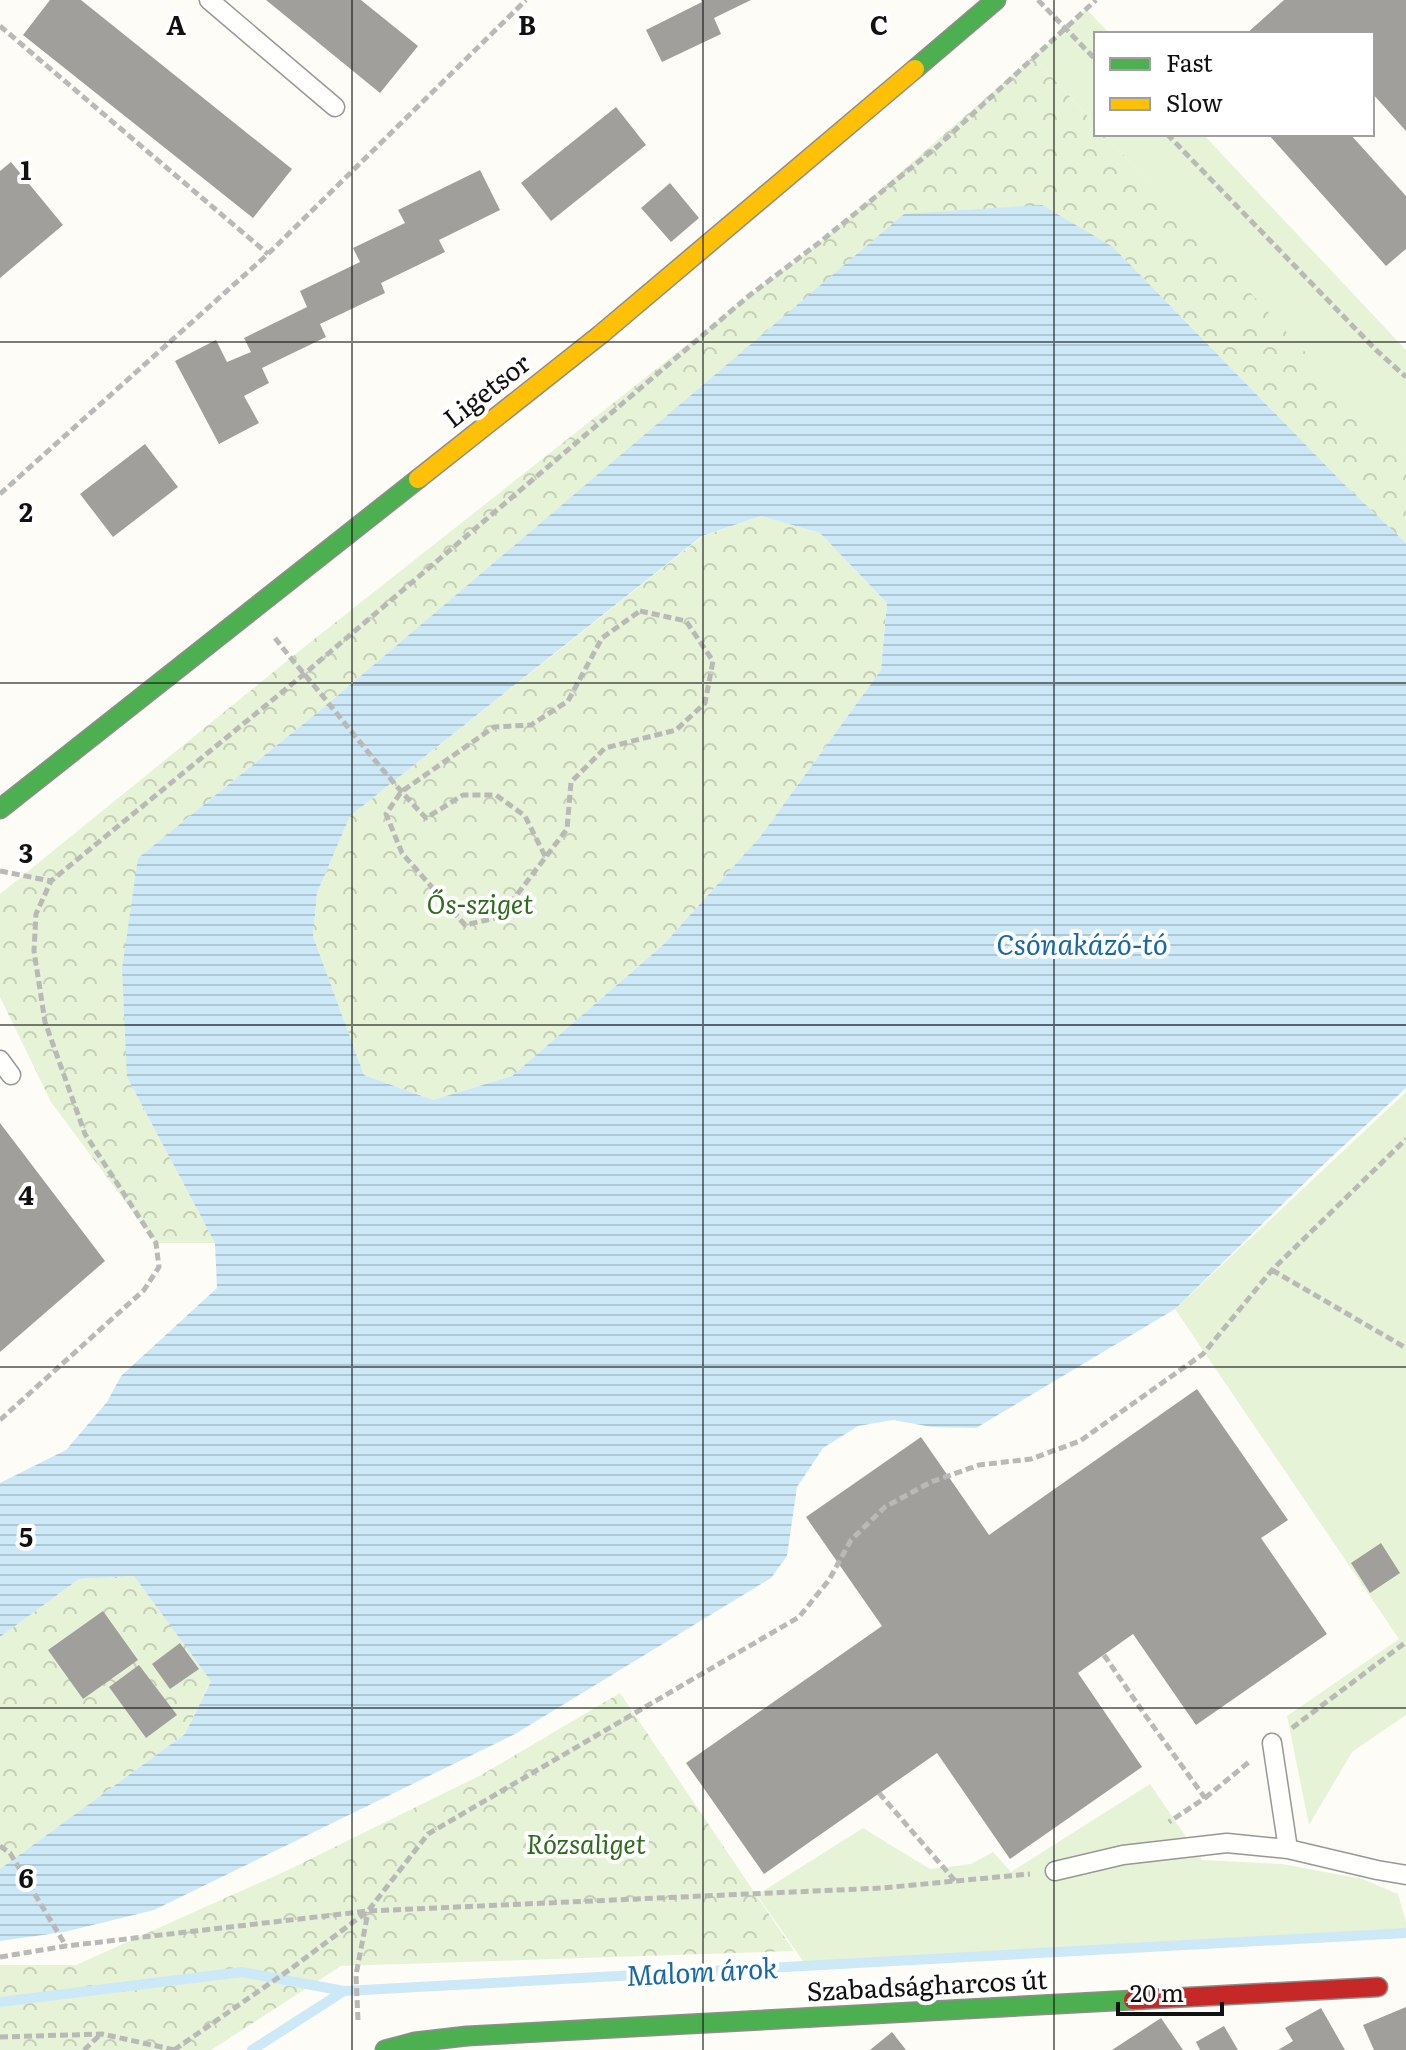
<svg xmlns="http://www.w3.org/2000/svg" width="1406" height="2050" font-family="Literata,serif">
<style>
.grass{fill:#e7f3d7}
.park{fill:url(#park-crowns)}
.water{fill:url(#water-rules);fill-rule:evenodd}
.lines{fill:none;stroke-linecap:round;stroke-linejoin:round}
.stream{stroke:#cde8f7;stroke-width:10}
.building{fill:#a19f9c}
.lane-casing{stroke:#979795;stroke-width:21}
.fast-casing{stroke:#8e8d8b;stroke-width:21}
.slow-casing{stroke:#8e8d8b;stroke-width:21}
.jam-casing{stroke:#8e8d8b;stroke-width:21}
.path{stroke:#b9b9b8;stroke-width:5;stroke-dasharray:8 4;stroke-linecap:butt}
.lane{stroke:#fffffe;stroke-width:18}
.fast{stroke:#4caf50;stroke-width:18}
.slow{stroke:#ffc107;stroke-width:18}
.jam{stroke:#c62828;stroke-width:18}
.grid{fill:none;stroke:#111;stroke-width:2;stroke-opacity:0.55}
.labels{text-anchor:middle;stroke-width:8;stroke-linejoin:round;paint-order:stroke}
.street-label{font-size:26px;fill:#111;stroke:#fff}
.park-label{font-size:26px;font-style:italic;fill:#2f6b1f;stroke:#fff}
.water-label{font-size:28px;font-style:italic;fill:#1768a6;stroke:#fff}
.grid-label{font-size:26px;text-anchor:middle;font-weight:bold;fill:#111;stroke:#fff;stroke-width:8;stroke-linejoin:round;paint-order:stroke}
</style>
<defs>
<pattern id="park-crowns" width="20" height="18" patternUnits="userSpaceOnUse" patternTransform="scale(2)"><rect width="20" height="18" fill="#e7f3d7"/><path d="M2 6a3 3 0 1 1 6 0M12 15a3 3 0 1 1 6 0" fill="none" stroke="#c5cfb8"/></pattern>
<pattern id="water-rules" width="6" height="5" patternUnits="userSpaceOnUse" patternTransform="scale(2)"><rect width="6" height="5" fill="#cde8f7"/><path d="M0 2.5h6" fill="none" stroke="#afc6d3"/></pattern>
</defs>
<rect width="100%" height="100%" fill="#fdfcf7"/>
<path class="grass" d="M1086,9L1110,34H1096V125L1033,57Z
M1104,134H1203L1406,350V455L1388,443Z
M1406,1092V1715L1352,1752L1309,1825L1287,1716L1399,1639L1175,1309Z
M1150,1784L1202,1860L1282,1864L1363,1879L1398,1894L1406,1922V1932L805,1964L757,1895L863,1828L930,1869L971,1864L993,1852L1011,1872Z"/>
<path class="park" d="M1033,57L1096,125V134H1104L1388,442L1406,455V543L1343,483L1113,247L329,703L138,858L127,1077L215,1243H156L51,1102L0,997V894L303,648L750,295L820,242Z
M761,516L820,533L887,603L881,670L760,837L664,944L512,1076L433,1100L364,1075L313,936L317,893L350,816L703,536Z
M134,1576L211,1680L185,1734L0,1869V1637L79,1579Z
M620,1693L794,1951L341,1966L211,2050H0V1965H76L288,1870L483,1774Z"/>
<path class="water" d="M1042,205L1113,247L1343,483L1406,543V1088L1325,1163L1175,1309L976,1428L932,1427L893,1420L858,1426L823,1448L797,1487L787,1556L771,1578L515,1734L154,1910L64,1932L0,1941V1869L185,1734L211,1681L134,1576L79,1579L0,1637V1483L66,1450L107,1402L121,1376L217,1288L215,1243L127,1077L122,969L138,858L329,703L904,214ZM761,516L820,533L887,603L881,670L760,837L664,944L512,1076L433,1100L364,1075L313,936L317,893L350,816L702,536Z"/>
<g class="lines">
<path class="stream" d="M0,2002L242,1972L344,1991L1406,1933
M252,2050L344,1991"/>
</g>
<path class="building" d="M50,0H81L292,169L253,218L23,35Z
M266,0H361L418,46L380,93Z
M701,0H751L714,18L721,34L662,62L646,30L702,2Z
M1284,0H1406V131L1372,93V34H1246Z
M616,107L646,145L551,221L521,183Z
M1268,134H1350L1406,196V249L1386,266Z
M11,162L63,225L0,278V171Z
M480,170L500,210L439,240L445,252L381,283L385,293L320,324L326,337L262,368L269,383L244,396L259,423L219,444L175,361L216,340L227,362L251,352L244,338L307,307L300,291L360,262L353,248L405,223L398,210Z
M670,183L699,218L671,242L641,208Z
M145,444L178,487L113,537L80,494Z
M0,1123L105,1261L0,1352Z
M1197,1389L1288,1520L1261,1538L1327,1634L1196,1725L1133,1634L1078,1673L1142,1767L1010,1859L937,1753L764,1874L686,1763L882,1626L806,1517L921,1437L989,1535Z
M1381,1543L1400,1573L1370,1593L1351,1563Z
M103,1611L138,1660L83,1699L48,1650Z
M180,1643L199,1669L170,1689L152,1664Z
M139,1665L177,1715L146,1738L109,1687Z
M1406,2007V2050H1374L1363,2025Z
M1321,2008L1345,2050H1278L1293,2041L1285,2028Z
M1161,2018L1183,2050H1112Z
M1224,2026L1238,2050H1200L1196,2042Z
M892,2032L906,2050H870Z"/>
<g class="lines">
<g class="lane-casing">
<path id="lane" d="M209,0L335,107
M0,1060L11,1075
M1272,1743L1288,1849
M1055,1871L1123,1855L1227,1843L1288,1849L1377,1870L1406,1875"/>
</g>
<g class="fast-casing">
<path id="fast" d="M915,69L996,0
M0,809L418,479
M385,2050L415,2042L467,2036L1133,2000"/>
</g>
<g class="slow-casing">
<path id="slow" d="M418,479L600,335L915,69"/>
</g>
<g class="jam-casing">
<path id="jam" d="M1133,2000L1378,1987"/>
</g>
<path class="path" d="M1038,0L1096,60
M0,26L268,254
M1167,134L1376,350L1406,377
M0,494L268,254L526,0
M640,611L686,621L713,661L705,703L676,730L605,748L571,782L567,829L500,917L465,925L402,853L386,814L401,792L494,727L531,725L568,701L602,638Z
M275,638C294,663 315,686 334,710C364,747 393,784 426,818L463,795H496L525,816L545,856
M0,871L51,881
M1272,1270L1406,1348
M0,1420L144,1290L159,1267L156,1243L85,1134L45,1022L34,951L36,914L51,881L303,675L750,295L820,242L938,146L1096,0
M1104,1655L1143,1712L1205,1798L1169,1822
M1292,1728L1406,1642
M879,1793L956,1882
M1205,1798L1249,1762
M0,1846L10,1853L66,1946
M0,1957L66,1946L368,1911L882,1888L1030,1874
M358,2020L356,1975L368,1912
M0,2037L102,2034L175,2050
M84,2050L101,2034
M174,2050L292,1968L368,1911L428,1834L799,1617L829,1580L851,1540L885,1507L931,1482L979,1465L1031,1459L1080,1441L1203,1354L1272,1270L1406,1139"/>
<use href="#lane" class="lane"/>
<use href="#fast" class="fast"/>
<use href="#slow" class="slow"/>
<use href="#jam" class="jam"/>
</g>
<path class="grid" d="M352,0V2050M703,0V2050M1054,0V2050M0,342H1406M0,683H1406M0,1025H1406M0,1367H1406M0,1708H1406"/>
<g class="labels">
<g class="street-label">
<text transform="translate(487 391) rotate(-38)" y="9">Ligetsor</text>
<text transform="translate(927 1986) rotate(-3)" y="9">Szabadságharcos út</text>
</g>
<g class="park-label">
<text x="480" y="914">Ős-sziget</text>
<text x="586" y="1854">Rózsaliget</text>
</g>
<g class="water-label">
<text x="1082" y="955">Csónakázó-tó</text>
<text transform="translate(702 1972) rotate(-3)" y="10">Malom árok</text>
</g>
</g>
<g class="grid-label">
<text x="176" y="35">A</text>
<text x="527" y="35">B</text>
<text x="879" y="35">C</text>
<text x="26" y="180">1</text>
<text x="26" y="522">2</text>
<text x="26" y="863">3</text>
<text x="26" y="1205">4</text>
<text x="26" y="1547">5</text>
<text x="26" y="1888">6</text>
</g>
<rect x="1094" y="32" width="280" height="104" fill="#ffffff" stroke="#a0a0a0" stroke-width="2"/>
<rect x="1110" y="58" width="40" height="12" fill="#4caf50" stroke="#a0a0a0" stroke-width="2"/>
<text x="1166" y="72" font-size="24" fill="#111111">Fast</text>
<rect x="1110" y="98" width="40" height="12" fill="#ffc107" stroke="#a0a0a0" stroke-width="2"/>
<text x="1166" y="112" font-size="24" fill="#111111">Slow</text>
<path d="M1118 2002v12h104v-12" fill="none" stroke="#111111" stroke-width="4"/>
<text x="1130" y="2002" font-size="24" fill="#111111" stroke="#ffffff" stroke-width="6" paint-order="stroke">20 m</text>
</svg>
